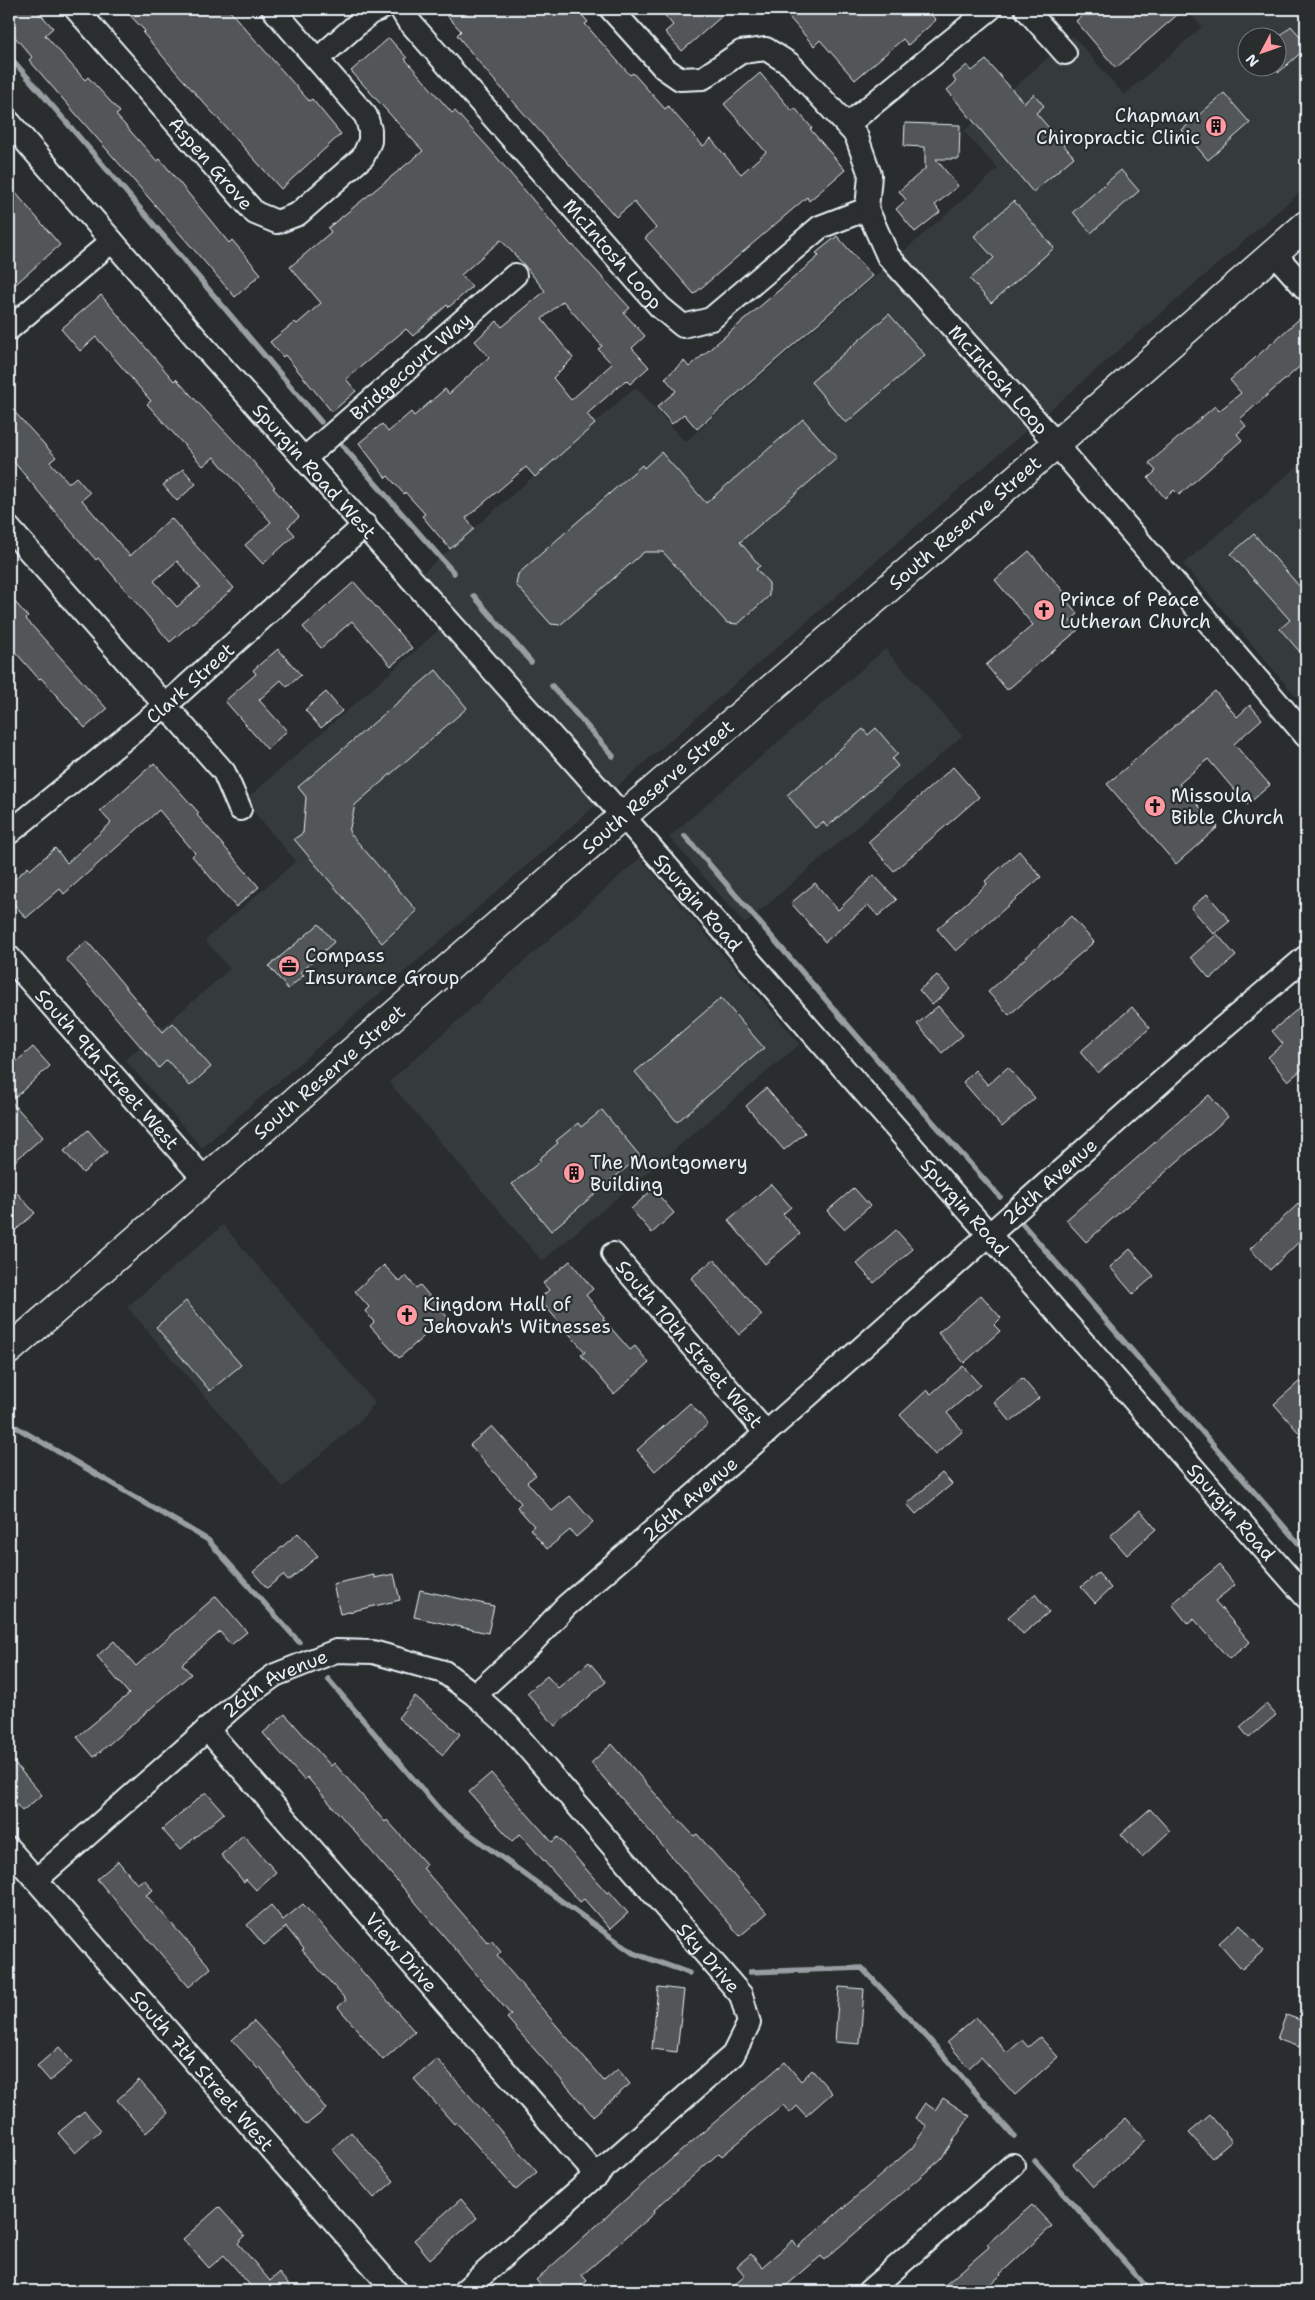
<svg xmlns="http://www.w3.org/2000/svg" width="1315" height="2300" font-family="'Shantell Sans',sans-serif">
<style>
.built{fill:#363a3b;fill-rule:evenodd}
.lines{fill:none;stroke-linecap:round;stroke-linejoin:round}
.stream{stroke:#989fa3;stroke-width:5.5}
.building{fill:#535759;stroke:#e8f1f8;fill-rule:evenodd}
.minor-casing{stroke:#e8f1f8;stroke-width:26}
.highway-casing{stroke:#e8f1f8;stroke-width:31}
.minor{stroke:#2a2d2e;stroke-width:22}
.highway{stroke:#2a2d2e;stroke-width:28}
.labels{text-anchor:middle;stroke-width:4.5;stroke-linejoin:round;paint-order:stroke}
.poi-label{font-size:19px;fill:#e8f1f8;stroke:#2a2d2e;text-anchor:start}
.street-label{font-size:19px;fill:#e8f1f8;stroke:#2a2d2e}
</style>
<rect width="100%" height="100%" fill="#2a2d2e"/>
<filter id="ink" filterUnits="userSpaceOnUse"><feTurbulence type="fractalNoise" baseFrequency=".02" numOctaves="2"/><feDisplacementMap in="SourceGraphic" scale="10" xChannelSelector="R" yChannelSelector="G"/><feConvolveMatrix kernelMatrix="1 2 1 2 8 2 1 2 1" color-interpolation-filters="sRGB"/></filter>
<g filter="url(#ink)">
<path class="built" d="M1186,9H1306V187L202,1148L125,1060L230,969L205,940L296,861L244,801L455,616L420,575L636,387L685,442L998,169L964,131L1073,36L1124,95L1202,27ZM1248,38H1278V68H1248Z
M1306,459V708L1183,564Z
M885,649L962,736L745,924L669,837Z
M640,858L800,1044L542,1261L389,1082Z
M223,1225L375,1403L362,1419L283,1487L127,1307Z"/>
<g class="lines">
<path class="stream" d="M9,56C115,177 217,300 321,422
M340,443L454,573
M474,596L531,662
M552,686L613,756
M685,836L882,1065L1000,1197
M1020,1221L1306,1552
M16,1427L208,1540L299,1642
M328,1679L445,1816L633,1953L689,1973
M750,1972L862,1968L927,2037L1014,2136
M1035,2161L1150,2291"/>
</g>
<path class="building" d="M9,9H36L53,28L45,35L85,80L88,77L120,112L116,115L157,161L160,159L229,243L232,240L261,274L235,297L29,60L32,57L9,30Z
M124,9H228L309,101L312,99L341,134L281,189L177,73L143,33L145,31Z
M441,9H577L588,22L585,24L630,75L633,73L665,109L668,106L703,146L711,139L741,174L766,152L724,104L760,73L792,111L795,108L812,128L810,129L845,170L809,201L807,197L694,294L645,238L656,228L634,202L616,217L487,72L457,35L461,31Z
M673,9H730L682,51L665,32L673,25L665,16Z
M782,9H926L936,20L908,45L903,39L855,80L820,40L814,46Z
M1090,9H1184L1116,68L1076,21Z
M1291,26L1306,43V48L1278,73V38Z
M389,38L407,58L405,59L452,113L455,111L488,147L572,246L573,245L630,308L624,313L645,336L632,348L649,367L630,384L626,380L587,414L595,424L535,477L526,467L466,518L474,529L450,549L422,516L425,514L405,492L404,494L388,476L386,478L359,443L382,424L388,432L411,412L414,416L445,389L449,394L489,357L475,341L497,321L502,327L545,291L525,266L501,240L461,275L472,287L449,307L447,305L413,336L406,329L346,379L356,391L332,412L285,355L283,357L270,342L295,322L297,324L321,303L290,267L331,232L328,228L423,151L351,71ZM563,301L602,346L598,349L612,364L571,400L553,378L573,358L542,319Z
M986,60L1024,103L1034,94L1044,106L1036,113L1074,157L1033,192L947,90L956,82L953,77L967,65L972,71Z
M1224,93L1250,123L1208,160L1182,130Z
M905,123L960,125L959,159H936L958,186L935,205L940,212L915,232L896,209L906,200L899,191L925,169V147L904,146Z
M1121,170L1139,191L1091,233L1073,212Z
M9,185L60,245L9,290Z
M1014,201L1054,248L991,303L970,279L994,258L974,236Z
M837,236L872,276L697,429L684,414L672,424L657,407L676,391L665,378L684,361L689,367L819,256L816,253Z
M101,295L174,381L176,379L250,458L275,487L273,488L299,517L288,527L295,535L263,564L245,545L271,522L214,457L203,466L147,404L151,401L96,337L80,351L61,329Z
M1306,313V361L1240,419L1246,426L1237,434L1242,440L1179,495L1174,490L1165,498L1148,478L1156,471L1149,463L1215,406L1219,411L1241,393L1230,380Z
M889,314L925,355L846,423L811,382Z
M9,406L56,457L50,462L69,483L76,477L90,493L82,500L130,556L171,518L234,588L170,642L98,558L96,560L71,531L9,456ZM177,561L200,587L177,607L154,581Z
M803,419L837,458L740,542L760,566L756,569L769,583V596L738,624L727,623L663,552H644L560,625L551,624L516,585L518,574L642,465L644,468L661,452L706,503Z
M183,469L196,484L177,501L163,485Z
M1254,534L1306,594V659L1280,629L1290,620L1231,554Z
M1029,551L1070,599L1067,601L1078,614L1070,621L1078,630L1007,690L986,665L1033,625L995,580Z
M354,582L412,648L391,666L352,621L321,648L303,627Z
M9,595L28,617L26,619L107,709L85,728L41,678L39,679L9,645Z
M278,649L301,675L287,687L281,680L259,700L287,731L267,749L225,701L256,674L253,670Z
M436,670L467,708L355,805L349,832L417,911L382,943L294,839L303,833L306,797L298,787Z
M1215,691L1237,717L1250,705L1262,719L1234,744L1270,785L1247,805L1208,759L1179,784L1218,827L1176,864L1107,784Z
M326,692L342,711L321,728L305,710Z
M876,728L898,754L892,759L898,766L827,827L823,822L815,828L787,795L863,729L868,735Z
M154,763L199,813L197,815L259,887L236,907L192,856L195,853L159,810L64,894L60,889L26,918L9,898V884L28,867L30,870L55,848L67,863L111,823L100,811Z
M953,767L979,797L894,871L868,842Z
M1019,851L1041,877L956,951L937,929L987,884L985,881Z
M874,875L897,900L878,916L868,905L825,942L791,903L815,883L838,910Z
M1207,894L1230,921L1214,934L1191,908Z
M1071,916L1094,942L1009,1015L988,992Z
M319,924L334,942L300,972L304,975L288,989L269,966Z
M1217,934L1236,956L1210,979L1191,957Z
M87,941L163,1032L173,1023L211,1067L190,1086L167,1060L159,1068L66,959Z
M937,975L950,989L932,1005L919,990Z
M721,998L764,1048L677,1122L635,1072Z
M1306,1002V1066L1288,1081L1268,1057L1283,1044L1272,1031Z
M938,1006L963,1035L942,1053L917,1024Z
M1132,1007L1150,1028L1098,1073L1080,1052Z
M33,1047L50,1066L11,1101L43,1137L9,1166V1068Z
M1008,1067L1035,1098L1002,1127L963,1082L975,1070L988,1085Z
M766,1088L805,1133L784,1150L746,1106Z
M1209,1095L1228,1117L1086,1242L1066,1220Z
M602,1110L640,1156L551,1231L512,1184L541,1161L539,1159L558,1143L556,1141L578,1123L581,1127Z
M88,1130L107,1152L83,1173L64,1151Z
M9,1184L35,1213L9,1236Z
M771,1184L791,1207L783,1214L800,1234L765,1264L728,1220Z
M854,1188L870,1206L844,1229L827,1211Z
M653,1189L674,1213L652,1233L631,1209Z
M1298,1204L1306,1213V1235L1270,1270L1250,1249Z
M896,1230L913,1249L874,1283L857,1264Z
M1130,1249L1154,1276L1133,1294L1110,1267Z
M714,1259L762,1315L739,1335L691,1278Z
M570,1261L593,1289L586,1295L604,1317L603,1319L630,1350L635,1346L649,1363L614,1394L581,1355L585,1352L539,1299L549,1290L543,1283Z
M384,1265L400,1282L406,1276L416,1288L420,1285L449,1319L433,1334L430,1331L399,1358L370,1326L374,1322L365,1311L369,1307L355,1291Z
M981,1295L1001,1318L994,1325L1000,1331L964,1363L938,1333Z
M186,1301L241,1365L210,1391L156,1327Z
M963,1366L980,1385L947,1413L963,1431L935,1455L900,1415L927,1390L931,1394Z
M1022,1378L1039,1398L1011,1422L994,1402Z
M1300,1381L1306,1389V1441L1274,1404Z
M690,1403L708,1424L655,1471L637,1450Z
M492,1426L536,1475L527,1482L552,1511L570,1496L593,1522L576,1537L570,1530L547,1549L530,1529L534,1526L517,1507L521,1503L470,1445Z
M942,1473L952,1484L916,1514L907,1504Z
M1140,1510L1156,1529L1127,1555L1110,1536Z
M298,1533L318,1556L288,1581L283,1575L267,1588L253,1572Z
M1219,1565L1235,1585L1215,1601L1250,1642L1229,1659L1194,1619L1188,1624L1172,1604Z
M1098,1573L1111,1588L1095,1603L1081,1587Z
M394,1574L400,1600L340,1614L333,1584L374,1575V1578Z
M420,1590L494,1606L488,1633L414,1617Z
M1035,1594L1049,1612L1023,1634L1008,1617Z
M216,1596L247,1632L231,1645L220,1632L182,1664L191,1674L94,1757L77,1737L129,1694L97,1656L114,1641L136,1666Z
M589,1662L606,1682L555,1726L527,1693L547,1676L558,1688Z
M415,1696L460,1734L443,1755L398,1718Z
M1266,1704L1276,1715L1249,1738L1240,1727Z
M285,1714L331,1766L334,1763L385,1822L387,1820L426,1864L423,1868L488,1943L491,1940L501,1952L497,1956L604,2081L618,2069L630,2084L593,2116L507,2018L511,2015L411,1897L307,1777L304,1780L263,1733Z
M612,1744L673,1814L694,1836L697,1834L767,1913L740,1936L591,1763Z
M9,1757L42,1795L22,1811L9,1796Z
M491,1773L552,1842L558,1837L607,1893L609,1891L628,1913L610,1929L584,1899L580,1902L520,1834L512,1841L469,1792Z
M206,1792L224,1813L180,1850L162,1829Z
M1150,1809L1170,1831L1142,1857L1121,1834Z
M243,1835L276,1872L256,1890L246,1879L244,1882L221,1855Z
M118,1861L137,1884L144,1879L153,1890L146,1895L211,1968L189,1987L97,1879Z
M303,1904L415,2032L383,2060L338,2007L346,2000L302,1950L304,1949L286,1927L264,1945L247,1925L271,1905L283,1920Z
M1240,1924L1263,1951L1242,1969L1219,1943Z
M658,1987L684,1990L677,2052L652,2049Z
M839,1987L864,1989L860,2044L835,2042Z
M1286,2015L1306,2022L1299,2047L1277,2039Z
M976,2017L1007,2053L1022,2040L1028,2047L1040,2037L1058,2057L1015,2095L981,2057L969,2068L947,2042Z
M254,2021L280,2049L326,2109L306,2125L260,2067L258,2069L232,2040Z
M59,2047L72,2062L50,2081L37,2066Z
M437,2059L537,2172L516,2190L456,2122L454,2124L414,2079Z
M785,2062L801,2081L812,2070L832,2093L806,2116L797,2106L790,2113L783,2105L722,2156L719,2153L653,2211L654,2213L582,2275L587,2281L575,2291H546L536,2280L646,2181Z
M139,2080L168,2113L146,2133L117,2100Z
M943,2098L970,2116L941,2159L824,2260L821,2256L780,2291H727L745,2276L737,2266L751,2254L762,2267L793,2240L798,2247L912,2148L927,2126L915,2118L925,2103L935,2110Z
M84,2111L101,2130L75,2153L58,2133Z
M1210,2115L1232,2141L1212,2158L1189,2133Z
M1126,2118L1146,2140L1093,2187L1073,2164Z
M351,2132L394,2181L374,2198L332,2149Z
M461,2199L477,2218L430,2259L414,2240Z
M1032,2205L1052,2226L1000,2274L1001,2275L983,2291H938L989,2247L987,2244Z
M219,2207L245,2236L238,2243L270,2281L279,2273L294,2291H255L224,2255L209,2268L183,2239Z"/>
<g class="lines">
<g class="minor-casing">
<g id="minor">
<path id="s1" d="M76,9L255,213L277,222L298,214L363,157L370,141V130L366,116L273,9"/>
<path id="s2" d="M401,9L407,19L660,307L683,326L711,319L820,227L867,209L888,256L1032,416L1306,736"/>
<path d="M611,9L664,68L680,79L703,78L741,52L766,49L790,64L856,135L870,175L867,209"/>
<path d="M1026,9L1065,53"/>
<path d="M328,50L370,13L380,9"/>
<path id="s3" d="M9,122L197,339L623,816L1306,1597"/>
<path d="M847,125L990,9"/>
<path d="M1274,253L1306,289"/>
<path d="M9,329L112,241"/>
<path id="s4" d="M305,458L515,275"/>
<path d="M9,528L224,772L240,809"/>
<path id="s5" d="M9,833L166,705L365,525"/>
<path id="s6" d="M9,957L205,1180"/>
<path id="s7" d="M613,1254L766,1433"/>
<path id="s8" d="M475,1695L530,1645L566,1606L766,1433L1214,1035L1306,957"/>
<path id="s9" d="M207,1729L597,2176"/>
<path id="s10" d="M9,1849L395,2291"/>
<path id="s11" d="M36,1880L243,1698L275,1675L336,1651L373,1652L444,1672L475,1695L509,1726L741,1995L749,2023L733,2055L464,2291"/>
<path d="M869,2291L1013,2165"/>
</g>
</g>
<g class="highway-casing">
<g id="highway">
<path id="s12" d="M9,1350L623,816L1055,445L1306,225"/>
</g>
</g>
<use href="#minor" class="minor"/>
<use href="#highway" class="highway"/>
</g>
</g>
<defs>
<g id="building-disc" transform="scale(1.125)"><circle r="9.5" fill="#ff9aa2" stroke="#2a2d2e"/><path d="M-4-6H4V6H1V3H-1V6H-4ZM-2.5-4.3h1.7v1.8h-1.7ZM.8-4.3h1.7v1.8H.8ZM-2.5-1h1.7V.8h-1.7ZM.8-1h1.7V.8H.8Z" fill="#111"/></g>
<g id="church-disc" transform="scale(1.125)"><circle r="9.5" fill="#ff9aa2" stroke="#2a2d2e"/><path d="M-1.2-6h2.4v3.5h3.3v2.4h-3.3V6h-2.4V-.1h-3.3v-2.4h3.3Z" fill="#111"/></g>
<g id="office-disc" transform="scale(1.125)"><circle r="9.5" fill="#ff9aa2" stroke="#2a2d2e"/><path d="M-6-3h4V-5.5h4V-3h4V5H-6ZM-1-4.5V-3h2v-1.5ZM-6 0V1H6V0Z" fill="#111"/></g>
</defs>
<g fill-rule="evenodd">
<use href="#building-disc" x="1216" y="126"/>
<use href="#church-disc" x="1044" y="610"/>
<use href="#church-disc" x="1155" y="806"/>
<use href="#office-disc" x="289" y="966"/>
<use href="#building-disc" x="574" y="1173"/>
<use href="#church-disc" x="407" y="1315"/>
</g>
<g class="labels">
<g class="poi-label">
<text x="1200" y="122" text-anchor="end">Chapman<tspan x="1200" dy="22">Chiropractic Clinic</tspan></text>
<text x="1060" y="606">Prince of Peace<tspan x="1060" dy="22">Lutheran Church</tspan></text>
<text x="1171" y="802">Missoula<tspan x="1171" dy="22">Bible Church</tspan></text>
<text x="305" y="962">Compass<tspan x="305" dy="22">Insurance Group</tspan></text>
<text x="590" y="1169">The Montgomery<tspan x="590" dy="22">Building</tspan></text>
<text x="423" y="1311">Kingdom Hall of<tspan x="423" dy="22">Jehovah's Witnesses</tspan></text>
</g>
<g class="street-label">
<text dy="7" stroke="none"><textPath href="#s1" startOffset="205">Aspen Grove</textPath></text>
<text dy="7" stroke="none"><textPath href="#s2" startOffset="324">McIntosh Loop</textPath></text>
<text dy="7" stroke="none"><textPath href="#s4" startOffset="140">Bridgecourt Way</textPath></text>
<text dy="7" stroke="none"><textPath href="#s2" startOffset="864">McIntosh Loop</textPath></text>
<text dy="7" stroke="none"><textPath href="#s3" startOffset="464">Spurgin Road West</textPath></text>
<text dy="7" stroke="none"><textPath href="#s12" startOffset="1264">South Reserve Street</textPath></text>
<text dy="7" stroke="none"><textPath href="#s5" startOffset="235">Clark Street</textPath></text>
<text dy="7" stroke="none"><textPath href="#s12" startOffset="859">South Reserve Street</textPath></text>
<text dy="7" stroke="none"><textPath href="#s3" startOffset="1041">Spurgin Road</textPath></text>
<text dy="7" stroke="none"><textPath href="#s6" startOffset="149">South 9th Street West</textPath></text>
<text dy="7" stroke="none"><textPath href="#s12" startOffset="424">South Reserve Street</textPath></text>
<text dy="7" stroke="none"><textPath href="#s8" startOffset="771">26th Avenue</textPath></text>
<text dy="7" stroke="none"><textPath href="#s3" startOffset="1446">Spurgin Road</textPath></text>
<text dy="7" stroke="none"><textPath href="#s7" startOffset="118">South 10th Street West</textPath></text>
<text dy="7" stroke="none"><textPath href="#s8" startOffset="291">26th Avenue</textPath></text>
<text dy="7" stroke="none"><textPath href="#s3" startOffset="1851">Spurgin Road</textPath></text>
<text dy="7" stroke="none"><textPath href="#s11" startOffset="311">26th Avenue</textPath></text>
<text dy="7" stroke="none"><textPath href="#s9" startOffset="296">View Drive</textPath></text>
<text dy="7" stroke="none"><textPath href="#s11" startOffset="882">Sky Drive</textPath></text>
<text dy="7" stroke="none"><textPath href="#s10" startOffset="294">South 7th Street West</textPath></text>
</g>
</g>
<rect width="1315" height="2300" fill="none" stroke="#2a2d2e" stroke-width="30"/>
<rect x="15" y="15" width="1285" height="2270" fill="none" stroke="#e8f1f8" stroke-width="2" filter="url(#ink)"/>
<g transform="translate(1262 52) rotate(229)"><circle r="24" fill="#2a2d2e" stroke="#767b7f"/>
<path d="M0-4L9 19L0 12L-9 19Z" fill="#ff9aa2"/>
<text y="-8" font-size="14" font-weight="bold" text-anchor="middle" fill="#e8f1f8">N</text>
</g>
</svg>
